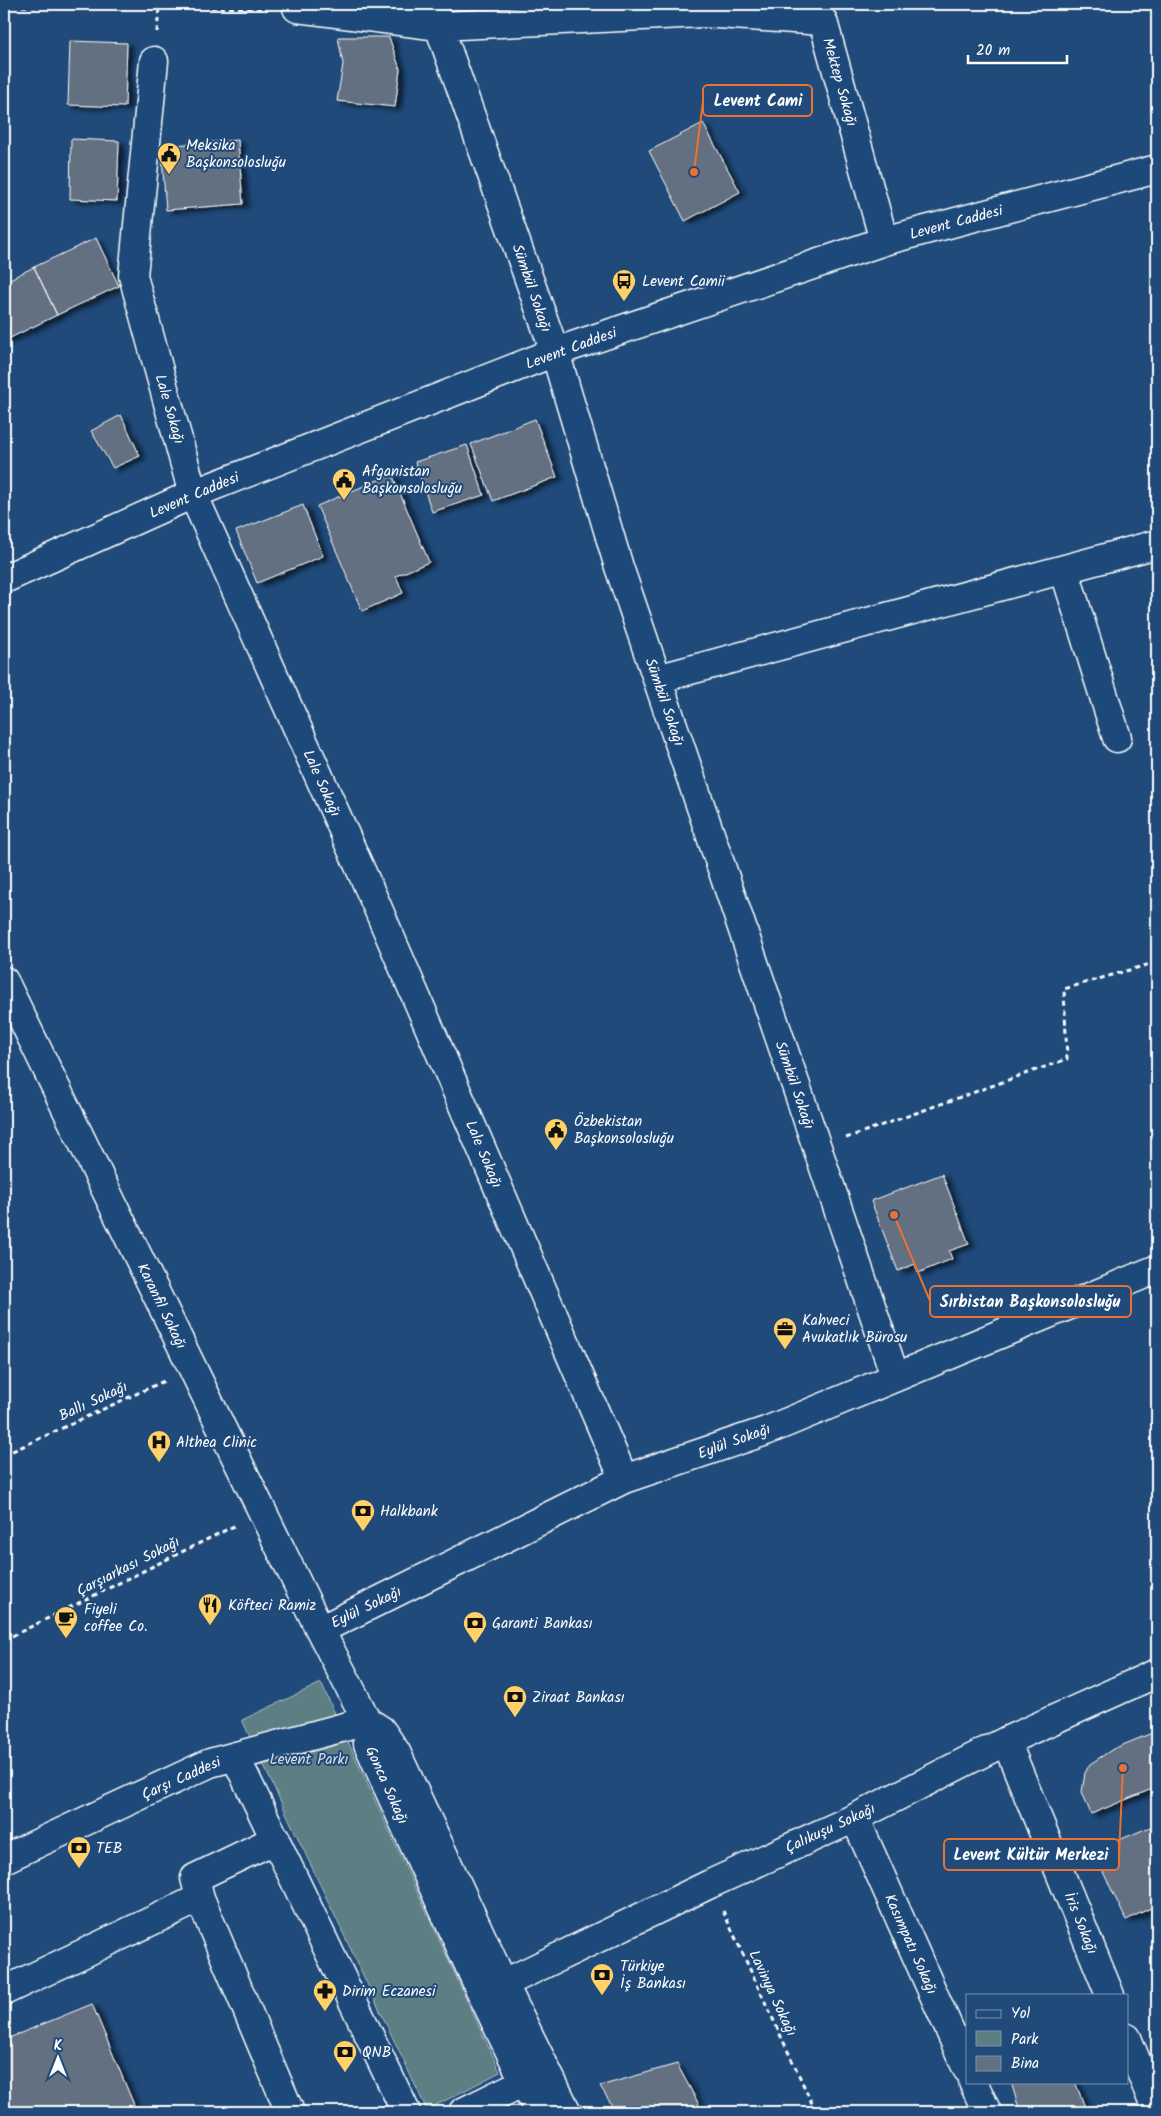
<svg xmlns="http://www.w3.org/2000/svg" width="1161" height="2116" font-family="Kalam,sans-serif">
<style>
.green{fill:#5d7e83;stroke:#aebec1}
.building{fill:#637082;stroke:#fff;filter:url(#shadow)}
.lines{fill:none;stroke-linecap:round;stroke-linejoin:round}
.minor-casing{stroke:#fff;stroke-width:31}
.path{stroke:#fff;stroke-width:3;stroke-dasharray:5 4;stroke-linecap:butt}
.minor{stroke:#1f4a7a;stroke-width:28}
.labels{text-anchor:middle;stroke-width:4;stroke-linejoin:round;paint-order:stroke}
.street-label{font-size:15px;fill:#fff;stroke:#1f4a7a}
.poi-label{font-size:15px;fill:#fff;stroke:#1f4a7a;text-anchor:start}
.park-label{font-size:15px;fill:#d6dfe0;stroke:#1f4a7a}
.leader{fill:none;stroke:#eb7230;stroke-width:2}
.callout-dot{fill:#eb7230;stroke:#1f4a7a;stroke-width:2}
.callout{fill:#1f4a7a;stroke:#eb7230;stroke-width:2}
.callout-label{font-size:16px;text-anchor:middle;font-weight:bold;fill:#fff}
</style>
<defs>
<filter id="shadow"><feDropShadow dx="5.5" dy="3" stdDeviation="2.5" flood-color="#0009"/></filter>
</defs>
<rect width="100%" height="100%" fill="#1f4a7a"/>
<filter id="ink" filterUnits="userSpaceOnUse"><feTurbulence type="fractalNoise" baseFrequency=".02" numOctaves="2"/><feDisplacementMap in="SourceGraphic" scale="10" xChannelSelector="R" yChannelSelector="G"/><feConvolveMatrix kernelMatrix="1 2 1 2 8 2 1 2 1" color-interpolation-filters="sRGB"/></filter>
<g filter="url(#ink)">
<path class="green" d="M321,1683L500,2072L427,2110L242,1720Z"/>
<path class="building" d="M338,37H389L400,69L395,107L337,101L343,64Z
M70,41L127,43L125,107L68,105Z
M703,123L740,192L685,221L649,151Z
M71,139L119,141L117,201L70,199Z
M238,140L243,204L166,210L161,146Z
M96,238L119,286L57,315L34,267Z
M34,267L57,315L4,341V282Z
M121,415L140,456L113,468L91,431Z
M535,419L557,477L493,501L471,444Z
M467,445L484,495L432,512L415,462Z
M392,474L429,562L396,576L403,593L362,611L317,506Z
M303,505L323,556L257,583L236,531Z
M942,1174L969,1244L949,1251L952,1259L918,1273L915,1264L898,1271L871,1201Z
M1157,1731V1787L1091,1814L1082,1792L1085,1773L1090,1764L1113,1749Z
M1150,1827L1157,1843V1905L1126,1920L1093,1851Z
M92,2004L137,2112H4V2040Z
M677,2064L703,2112H616L600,2086Z
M1011,2082H1075L1087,2112H1020Z"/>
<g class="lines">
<g class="minor-casing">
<path id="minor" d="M296,4L297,8L439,26L702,13L823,21L884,241
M431,4L555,352L619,567L895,1376
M154,61L133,276L193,494L376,904L624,1479
M1064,569L1117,738
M4,579L193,494L555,352L884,241L1157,169
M657,679L1157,544
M4,981L320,1630L367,1721L381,1730L396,1752L503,1983L567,2112
M320,1630L624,1479L766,1431L1157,1269
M367,1721L368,1744L482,1994L539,2112
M1006,1741L1110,1995
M235,1756L406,2112
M855,1818L967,2069
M276,1839L195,1878L200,1898L290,2112
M4,1859L210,1763L367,1721
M4,1991L200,1898
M482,1994L710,1884L855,1818L1006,1741L1157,1673
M1127,2038L1157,2112
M973,2082L987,2112
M463,2112L524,2082"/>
</g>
<path class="path" d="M4,6L266,8
M157,32L159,8
M846,1138L1067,1059L1064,989L1157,962
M4,1455L164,1381
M4,1640L236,1525
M723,1911L816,2112"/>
<use href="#minor" class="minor"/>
</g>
</g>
<defs>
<g id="civic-pin" transform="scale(1.25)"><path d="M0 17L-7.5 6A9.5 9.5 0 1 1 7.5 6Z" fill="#ffd166" stroke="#1f4a7a"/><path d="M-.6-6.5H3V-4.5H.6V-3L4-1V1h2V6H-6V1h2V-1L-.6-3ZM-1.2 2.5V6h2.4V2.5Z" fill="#111"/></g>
<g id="bus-pin" transform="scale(1.25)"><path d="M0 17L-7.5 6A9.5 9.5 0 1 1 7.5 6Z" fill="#ffd166" stroke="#1f4a7a"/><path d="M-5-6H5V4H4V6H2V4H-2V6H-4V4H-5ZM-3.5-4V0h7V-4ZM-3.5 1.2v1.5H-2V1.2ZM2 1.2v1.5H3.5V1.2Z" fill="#111"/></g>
<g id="office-pin" transform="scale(1.25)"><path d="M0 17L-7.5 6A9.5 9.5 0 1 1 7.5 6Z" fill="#ffd166" stroke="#1f4a7a"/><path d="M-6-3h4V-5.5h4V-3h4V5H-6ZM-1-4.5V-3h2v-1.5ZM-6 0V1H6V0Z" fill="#111"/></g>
<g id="hospital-pin" transform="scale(1.25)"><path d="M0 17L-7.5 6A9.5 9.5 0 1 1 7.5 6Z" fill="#ffd166" stroke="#1f4a7a"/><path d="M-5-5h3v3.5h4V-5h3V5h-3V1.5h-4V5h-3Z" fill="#111"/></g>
<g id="bank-pin" transform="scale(1.25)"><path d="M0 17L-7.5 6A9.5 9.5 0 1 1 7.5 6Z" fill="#ffd166" stroke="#1f4a7a"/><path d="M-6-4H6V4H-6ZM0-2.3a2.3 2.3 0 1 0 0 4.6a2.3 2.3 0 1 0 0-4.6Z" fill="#111"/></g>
<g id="restaurant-pin" transform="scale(1.25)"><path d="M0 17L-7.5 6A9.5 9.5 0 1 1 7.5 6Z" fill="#ffd166" stroke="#1f4a7a"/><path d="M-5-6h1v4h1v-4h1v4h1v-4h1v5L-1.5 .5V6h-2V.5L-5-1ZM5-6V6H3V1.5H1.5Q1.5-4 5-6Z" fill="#111"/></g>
<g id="cafe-pin" transform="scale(1.25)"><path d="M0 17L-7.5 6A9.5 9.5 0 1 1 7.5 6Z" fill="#ffd166" stroke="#1f4a7a"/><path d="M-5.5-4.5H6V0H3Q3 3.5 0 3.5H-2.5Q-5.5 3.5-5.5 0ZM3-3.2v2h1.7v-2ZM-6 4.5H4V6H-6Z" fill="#111"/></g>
<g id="pharmacy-pin" transform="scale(1.25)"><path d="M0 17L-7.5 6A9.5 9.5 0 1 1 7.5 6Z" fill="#ffd166" stroke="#1f4a7a"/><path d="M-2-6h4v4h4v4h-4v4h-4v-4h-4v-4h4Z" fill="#111"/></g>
</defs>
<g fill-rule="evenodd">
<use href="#civic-pin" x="169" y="154"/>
<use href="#bus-pin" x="624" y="281"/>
<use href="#civic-pin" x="344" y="480"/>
<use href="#civic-pin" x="556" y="1130"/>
<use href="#office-pin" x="785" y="1329"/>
<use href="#hospital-pin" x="159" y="1442"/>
<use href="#bank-pin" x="363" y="1511"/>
<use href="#restaurant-pin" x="210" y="1605"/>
<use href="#cafe-pin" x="66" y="1618"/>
<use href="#bank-pin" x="475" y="1623"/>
<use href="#bank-pin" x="515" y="1697"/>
<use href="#bank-pin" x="79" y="1848"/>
<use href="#bank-pin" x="602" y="1975"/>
<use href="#pharmacy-pin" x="325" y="1991"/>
<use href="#bank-pin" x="345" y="2052"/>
</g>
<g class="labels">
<g class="street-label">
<text transform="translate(840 82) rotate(74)" y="5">Mektep Sokağı</text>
<text transform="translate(956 222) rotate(-15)" y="5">Levent Caddesi</text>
<text transform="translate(532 288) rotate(71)" y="5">Sümbül Sokağı</text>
<text transform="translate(571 348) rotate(-20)" y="5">Levent Caddesi</text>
<text transform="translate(170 409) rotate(74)" y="5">Lale Sokağı</text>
<text transform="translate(194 495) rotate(-23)" y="5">Levent Caddesi</text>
<text transform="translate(665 702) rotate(71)" y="5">Sümbül Sokağı</text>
<text transform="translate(322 783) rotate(66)" y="5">Lale Sokağı</text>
<text transform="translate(795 1085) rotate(71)" y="5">Sümbül Sokağı</text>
<text transform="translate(484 1154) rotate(67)" y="5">Lale Sokağı</text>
<text transform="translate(162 1306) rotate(64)" y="5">Karanfil Sokağı</text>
<text transform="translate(93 1401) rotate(-25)" y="5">Ballı Sokağı</text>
<text transform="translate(734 1441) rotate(-20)" y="5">Eylül Sokağı</text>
<text transform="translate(128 1566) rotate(-27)" y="5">Çarşıarkası Sokağı</text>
<text transform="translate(366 1607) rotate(-26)" y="5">Eylül Sokağı</text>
<text transform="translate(181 1778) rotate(-24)" y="5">Çarşı Caddesi</text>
<text transform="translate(387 1785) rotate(66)" y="5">Gonca Sokağı</text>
<text transform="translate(830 1828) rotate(-25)" y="5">Çalıkuşu Sokağı</text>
<text transform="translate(1081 1923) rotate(68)" y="5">İris Sokağı</text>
<text transform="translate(911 1944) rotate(66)" y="5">Kasımpatı Sokağı</text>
<text transform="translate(773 1993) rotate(65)" y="5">Lavinya Sokağı</text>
</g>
<g class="poi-label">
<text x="186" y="150">Meksika<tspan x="186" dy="17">Başkonsolosluğu</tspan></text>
<text x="642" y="286">Levent Camii</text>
<text x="362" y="476">Afganistan<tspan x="362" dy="17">Başkonsolosluğu</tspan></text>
<text x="574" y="1126">Özbekistan<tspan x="574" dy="17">Başkonsolosluğu</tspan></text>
<text x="802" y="1325">Kahveci<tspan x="802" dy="17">Avukatlık Bürosu</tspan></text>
<text x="176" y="1447">Althea Clinic</text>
<text x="380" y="1516">Halkbank</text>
<text x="228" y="1610">Köfteci Ramiz</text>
<text x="84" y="1614">Fiyeli<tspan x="84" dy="17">coffee Co.</tspan></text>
<text x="492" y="1628">Garanti Bankası</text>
<text x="532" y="1702">Ziraat Bankası</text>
<text x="96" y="1853">TEB</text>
<text x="620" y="1971">Türkiye<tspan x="620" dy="17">İş Bankası</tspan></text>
<text x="342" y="1996">Dirim Eczanesi</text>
<text x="362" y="2057">QNB</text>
</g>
<g class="park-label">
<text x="309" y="1764">Levent Parkı</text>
</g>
</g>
<path class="leader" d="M694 172L703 101M894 1215L930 1301M1123 1768L1119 1855"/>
<g class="callout-dot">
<circle cx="694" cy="172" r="5"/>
<circle cx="894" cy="1215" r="5"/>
<circle cx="1123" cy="1768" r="5"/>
</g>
<g class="callout">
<rect x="703" y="85" width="109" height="31" rx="5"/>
<rect x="930" y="1286" width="201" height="31" rx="5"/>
<rect x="944" y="1839" width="175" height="31" rx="5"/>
</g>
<g class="callout-label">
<text x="758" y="106">Levent Cami</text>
<text x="1030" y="1307">Sırbistan Başkonsolosluğu</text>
<text x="1031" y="1860">Levent Kültür Merkezi</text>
</g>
<rect width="1161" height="2116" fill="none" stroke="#1f4a7a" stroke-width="20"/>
<rect x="10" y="10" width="1141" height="2096" fill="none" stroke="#fff" stroke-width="2" filter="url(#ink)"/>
<rect x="966" y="1994" width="162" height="90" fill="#1f4a7a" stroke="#7992af"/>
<rect x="976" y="2010" width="25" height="8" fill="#1f4a7a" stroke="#7992af"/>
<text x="1011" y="2018" font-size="15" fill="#ffffff">Yol</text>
<rect x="976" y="2031" width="25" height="15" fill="#5d7e83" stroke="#7992af"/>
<text x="1011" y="2044" font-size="15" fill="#ffffff">Park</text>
<rect x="976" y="2056" width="25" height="15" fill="#637082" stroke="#7992af"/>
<text x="1011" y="2068" font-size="15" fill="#ffffff">Bina</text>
<g transform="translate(58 2058)" stroke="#1f4a7a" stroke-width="4" paint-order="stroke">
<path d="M0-4L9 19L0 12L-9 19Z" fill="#ffffff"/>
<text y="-8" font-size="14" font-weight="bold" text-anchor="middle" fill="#ffffff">K</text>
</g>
<path d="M968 55v8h99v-8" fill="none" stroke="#ffffff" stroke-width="2.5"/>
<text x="976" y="55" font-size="15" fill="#ffffff" stroke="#1f4a7a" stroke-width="4" paint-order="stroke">20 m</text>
</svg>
